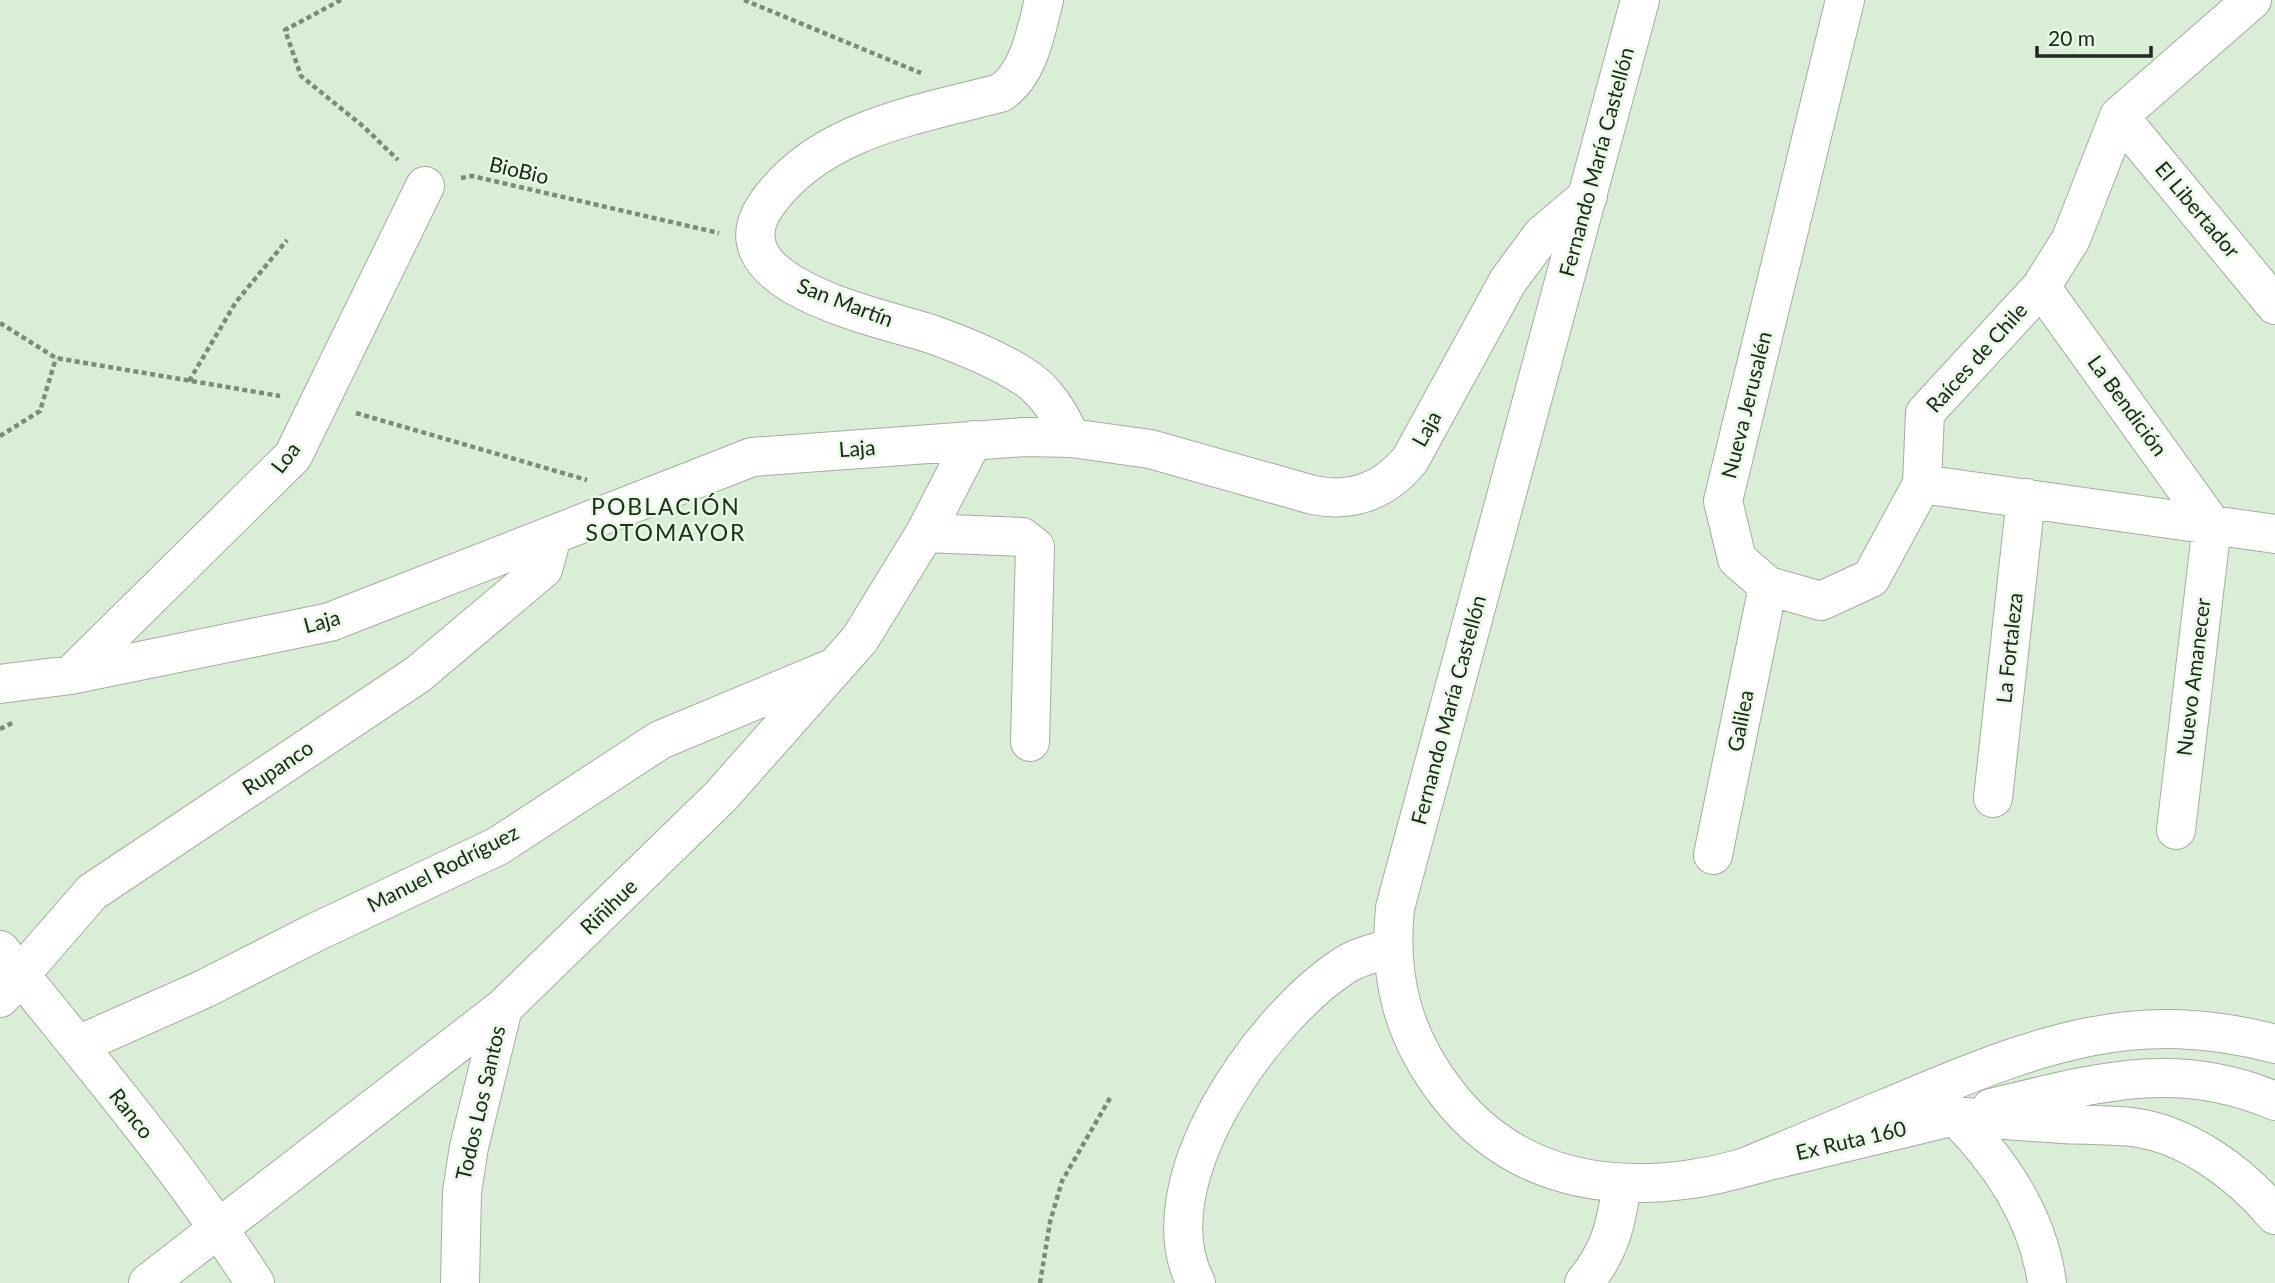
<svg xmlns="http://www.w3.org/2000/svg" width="2275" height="1283" font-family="Lato,sans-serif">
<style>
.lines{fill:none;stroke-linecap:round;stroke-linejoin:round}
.minor-casing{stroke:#9fb09b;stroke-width:40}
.primary-casing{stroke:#9fb09b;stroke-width:40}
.motorway-casing{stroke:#9fb09b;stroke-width:40}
.path{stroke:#7d8a7b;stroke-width:4.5;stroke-dasharray:5 3.5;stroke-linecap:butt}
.minor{stroke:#fff;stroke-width:38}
.primary{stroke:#fff;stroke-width:38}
.motorway{stroke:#fff;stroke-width:38}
.labels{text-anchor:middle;stroke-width:5;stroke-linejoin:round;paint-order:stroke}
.street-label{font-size:21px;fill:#20271f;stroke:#e7fae4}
.neighbourhood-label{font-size:23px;letter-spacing:2px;fill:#1f2e1d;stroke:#e7fae4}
</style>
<rect width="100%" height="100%" fill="#daedd7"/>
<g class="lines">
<g class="minor-casing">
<path id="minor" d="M1044,0C1036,31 1029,75 1000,93C917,115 819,129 766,205C711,285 883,318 931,334C962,345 995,358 1023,376C1046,390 1060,414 1071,438
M1845,0L1723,501L1737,559L1768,586L1821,601L1871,578L1922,484L1925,413L2041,287L2071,239L2119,116L2252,0
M2119,116L2275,305
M2041,287L2212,525L2176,830
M1922,484L2275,534
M925,533L1022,537L1035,547L1030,742
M71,675L293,456L425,186
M0,684L71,675L330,622L752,457L1025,437L1071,438L1150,449L1313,495C1353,503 1384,491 1410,460L1508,281L1542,235L1588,196
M1993,798L2026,498
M1713,855L1768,586
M0,950C88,1058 179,1166 255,1283
M0,998L92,892L417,675L543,569L552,537
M78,1045L204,989L316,932L498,846L660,740L830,669
M1955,1116C2001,1162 2038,1217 2047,1283
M148,1283L503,1008L721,796L860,639L925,533L973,440
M460,1283L462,1192L469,1147L503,1008
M1196,1283C1144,1184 1262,1020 1342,967C1356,957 1374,953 1391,948
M1584,1283C1611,1250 1616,1224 1622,1184"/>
</g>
<g class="primary-casing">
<path id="primary" d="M1640,0L1395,908C1388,978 1403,1036 1446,1092C1507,1172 1596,1193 1692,1179C1723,1175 1754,1164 1785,1157C1841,1143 1898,1130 1955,1116"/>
</g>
<g class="motorway-casing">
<path id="motorway" d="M1991,1108C2092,1084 2175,1058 2275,1101
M1955,1116C1991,1119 2026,1122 2062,1124C2085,1125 2109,1125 2132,1127C2187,1134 2240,1173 2275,1215
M1748,1166C1803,1143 1859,1119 1915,1096C2040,1044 2138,1007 2275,1044"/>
</g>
<path class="path" d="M341,0L285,30L301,76L364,127L398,160
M744,0L921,73
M461,178L472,176L719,233
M0,323L56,358L280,396
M189,381L236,302L287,240
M356,413L587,480
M0,436L40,411L56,358
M0,729L12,723
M1040,1283L1050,1222L1062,1181L1110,1098"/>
<use href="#minor" class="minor"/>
<use href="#primary" class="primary"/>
<use href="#motorway" class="motorway"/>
</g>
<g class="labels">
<g class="street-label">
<text transform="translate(1597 162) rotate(-75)" y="7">Fernando María Castellón</text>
<text transform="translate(519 171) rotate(13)" y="7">BioBio</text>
<text transform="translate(2197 210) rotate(50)" y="7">El Libertador</text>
<text transform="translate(845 303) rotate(21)" y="7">San Martín</text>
<text transform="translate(1977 358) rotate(-48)" y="7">Raíces de Chile</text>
<text transform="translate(1747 405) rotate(-76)" y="7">Nueva Jerusalén</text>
<text transform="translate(2127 406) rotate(54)" y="7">La Bendición</text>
<text transform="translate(1427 429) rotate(-61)" y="7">Laja</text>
<text transform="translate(857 449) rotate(-4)" y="7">Laja</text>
<text transform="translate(286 458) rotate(-52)" y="7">Loa</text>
<text transform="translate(322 622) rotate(-15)" y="7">Laja</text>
<text transform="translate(2010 648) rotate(-84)" y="7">La Fortaleza</text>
<text transform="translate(2194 677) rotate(-83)" y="7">Nuevo Amanecer</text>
<text transform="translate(1449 710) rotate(-75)" y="7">Fernando María Castellón</text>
<text transform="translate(1741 721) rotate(-79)" y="7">Galilea</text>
<text transform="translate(278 768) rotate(-34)" y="7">Rupanco</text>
<text transform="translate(443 869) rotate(-27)" y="7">Manuel Rodríguez</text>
<text transform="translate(609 907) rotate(-44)" y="7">Riñihue</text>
<text transform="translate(481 1103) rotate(-77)" y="7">Todos Los Santos</text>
<text transform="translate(131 1114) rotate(52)" y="7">Ranco</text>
<text transform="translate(1851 1141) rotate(-13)" y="7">Ex Ruta 160</text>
</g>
<g class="neighbourhood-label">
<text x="666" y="515">POBLACIÓN<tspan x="666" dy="26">SOTOMAYOR</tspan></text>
</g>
</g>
<path d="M2037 46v10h114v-10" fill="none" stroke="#20271f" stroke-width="3.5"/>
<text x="2048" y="46" font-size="21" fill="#20271f" stroke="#e7fae4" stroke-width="5" paint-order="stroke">20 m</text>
</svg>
